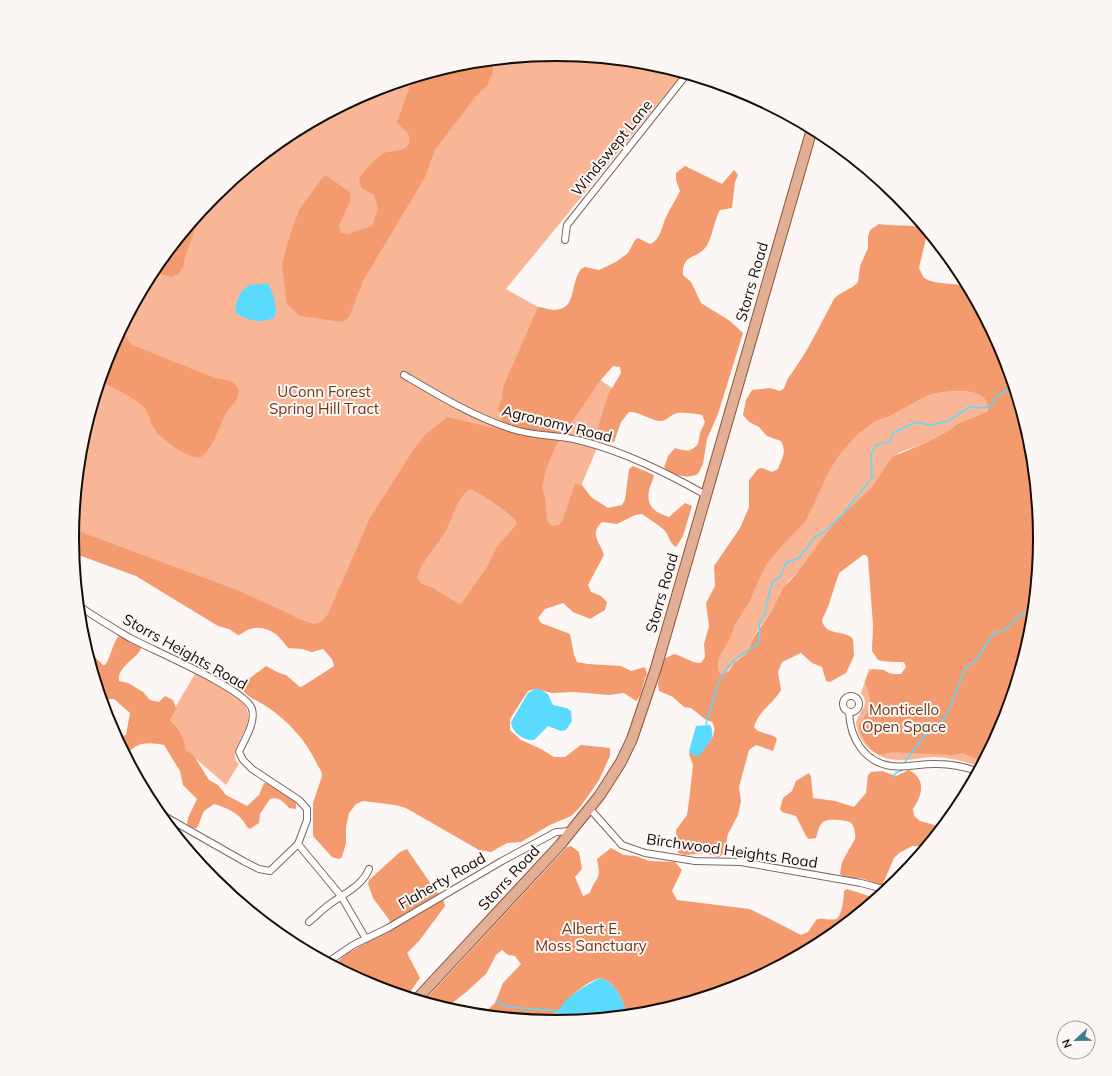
<svg xmlns="http://www.w3.org/2000/svg" width="1112" height="1076" font-family="Mulish,sans-serif">
<style>
.green{fill:#f9b696}
.forest{fill:#f39a6e;fill-rule:evenodd}
.water{fill:#5adafe}
.lines{fill:none;stroke-linecap:round;stroke-linejoin:round}
.stream{stroke:#5adafe;stroke-width:1.5}
.street-casing{stroke:#7e675d;stroke-width:8}
.primary-casing{stroke:#8e5436;stroke-width:12}
.street{stroke:#fff;stroke-width:6}
.primary{stroke:#e2af94;stroke-width:10}
.labels{text-anchor:middle;stroke-width:4;stroke-linejoin:round;paint-order:stroke}
.street-label{font-size:15px;fill:#160e0a;stroke:#fcf6f4}
.park-label{font-size:15px;fill:#703718;stroke:#fcf6f4}
.rim{fill:none;stroke:#160e0a;stroke-width:2}
</style>
<rect width="100%" height="100%" fill="#fcf6f4"/>
<path class="green" d="M556,54L651,63L683,73L506,289L545,311L532,335L620,393L602,442L600,441L562,531L426,695L299,618L72,534L81,443L109,353L154,269L214,196L287,135L371,91L462,63Z
M943,392C961,391 989,388 988,411L955,425L950,430L925,443L898,453L872,487L855,505L1040,538L1031,633L1003,723L980,767C965,761 950,758 935,757C922,757 910,761 898,760C878,760 858,744 856,723C859,711 871,705 861,693L869,669L941,683L853,524L789,580L781,592L771,612L755,634L746,654L737,660L726,673H719L718,665L720,656L730,639L735,625L749,603L766,565L819,492L830,470L841,453L858,434L876,421L890,416L929,395Z
M195,674C210,682 231,690 243,703C262,725 222,750 239,764L226,785L186,750L184,740L179,730L170,720L176,706Z"/>
<path class="forest" d="M493,60V72L487,86L476,96L435,150L425,177L363,281L349,317L343,322L300,316L287,304L282,265L288,241L299,210L323,177L327,176L351,193L350,201L339,226L341,233L348,234L372,226L378,209L374,195L361,188L359,178C365,170 373,161 381,155C389,148 412,156 409,136C407,129 400,128 397,122L413,78L462,63Z
M685,166L722,184L734,170L738,175L735,182L732,208L720,210C714,220 712,241 705,248C696,259 682,254 683,275L691,282L701,303L730,321L743,333L718,414L707,439L703,464L698,474C688,479 671,476 664,467L668,456L675,448C686,451 690,453 698,444L700,433L705,422L702,415C700,414 680,412 677,413C671,414 667,421 660,421C650,420 638,411 629,412L621,422L614,442L600,440L595,437L608,395L621,373L620,367L613,366L599,382L557,444L546,469L542,488L545,498L547,521L552,526L559,525L562,522L575,484L582,485L591,497L608,508L622,505L625,500L629,469L633,466L654,475C653,481 650,485 649,490C646,506 655,513 669,517L685,503L692,506L683,536L676,547C668,542 670,535 663,529C657,524 649,519 642,514L635,515L617,524L602,522C589,534 600,542 604,555L588,585L591,592L601,596L607,602L605,610L590,619L573,612L563,603L545,609L538,618L541,623L570,634L574,655L577,662L588,664L621,666L631,671L645,667L647,674C642,682 643,696 636,701L624,693L609,695L574,692L552,693L535,689L528,691L510,719V730L521,740L541,749L554,757H565L581,745L610,748V756L599,780L581,806L571,816L550,825L521,842L507,843L491,852L479,850L406,808L395,805L363,801L356,804L349,813L346,827V843L342,857L339,859L332,857L313,836V803L322,776C322,770 318,767 316,762C305,739 287,720 266,706C258,701 242,695 241,685L266,666L279,673L286,675L300,687L303,686L334,666L332,659L323,649L312,652L302,649L288,648C279,635 267,624 250,629C245,630 243,634 238,635L229,629L218,626L136,576L73,553V529L237,590L307,622C318,626 321,623 328,614L370,518L414,449L425,435L447,417L498,429L502,421L498,408L502,398L503,387L538,307C544,307 548,310 554,310C578,309 569,285 581,269L585,267L599,270L616,262L628,253L635,240L638,238L650,244C661,240 662,225 666,217C670,208 676,200 680,191L676,180V173ZM471,489C479,492 512,514 516,521V525L497,547L487,567L461,604L457,603L433,588L422,584L417,578C422,559 440,544 448,526C454,514 458,495 471,489Z
M207,203L194,232L185,257L183,268L178,274L172,277L152,272Z
M879,224C887,226 916,225 920,227C923,229 925,232 927,234L919,268L924,278C937,286 957,281 969,289L1003,353L1031,444L1040,538L1031,633L1003,723L982,762L963,753L952,755L892,752L881,755C871,753 860,737 859,726L867,713L870,698L865,681L870,671L873,669L884,670L890,674H901L906,667L904,662C895,662 887,662 878,660L872,651L873,625L868,558L866,555H863L839,573L828,607L822,620C825,637 844,629 853,639L854,656L846,673L830,682L826,681L822,667L812,663L801,653L782,662L778,672L781,690C773,704 758,711 754,727C759,735 772,732 777,739L773,751L756,745L749,750L739,787L741,801L738,815L728,834L724,853L719,857L704,853L685,855L678,853L676,830L687,815L689,801L693,765L689,754L690,751L701,750C709,742 719,734 712,722L705,719L691,708L684,707L673,697L659,691L658,684L662,662L664,659L674,654C683,656 691,663 701,663L705,657L704,644L709,626L706,603L715,586L714,566L740,528L749,507V480L758,469L762,468L772,472L778,469C782,458 787,452 781,441L767,436L759,427L749,422L743,415L746,400L752,390L770,388L780,391C787,388 785,382 789,377C807,353 820,325 834,299C841,291 851,290 858,282L860,266L868,248V237L870,230ZM943,392C961,391 989,388 988,411L955,425L950,430L925,443L892,457L872,487L834,523L797,573L783,588L771,612L754,637L746,654L735,662L729,671L722,674L719,672L718,665L720,656L730,639L735,625L749,603L766,565L778,550L805,522L830,470L841,453L858,434L876,421L890,416L929,395Z
M125,322V336L132,345L215,378C228,379 246,384 236,400C233,405 227,410 225,415C221,424 210,453 201,457C191,461 161,439 155,430C150,423 149,412 143,406C133,397 112,387 100,381L109,353Z
M119,636L140,645L141,649C136,659 117,667 119,681L128,683L143,692L150,700L159,702L165,696L173,700L176,708L170,720L179,730L184,740L186,750L194,756L209,780L218,785L226,795L247,806L259,795L264,783H268L296,802V809L289,808C284,802 278,796 270,799L260,814L259,823L250,829L247,827C241,814 228,808 214,804L204,811L197,828H193L187,824L188,818L197,799L183,785L180,771L164,745C150,742 135,741 126,756L116,737L126,735L130,713L114,699H105L101,697L89,657L94,656L103,665H105C111,657 113,641 119,636Z
M909,770C927,779 922,796 913,809L914,816L920,821L942,827L924,849L919,846H912L899,853L894,858L882,886L861,878H846L840,874L842,862L855,839C856,835 854,824 850,822C846,820 827,818 823,822C818,826 818,833 816,838L809,839L806,836L796,816L782,812L780,809L783,798L792,791L796,781L809,773L811,776L813,798L835,801L854,807L866,793L868,775L871,772L882,771L896,776Z
M571,846L579,852L582,869L575,877L583,896L590,893C596,875 602,882 597,859L611,848L624,855L636,856L649,861L675,862L682,870L672,891L677,900L750,909L801,935L808,932L816,920C822,917 829,921 836,919C842,917 844,897 844,891L847,889L872,897L879,896L825,941L741,985L650,1013L626,1015C624,1000 615,982 600,978C576,986 566,1004 550,1021L482,1015L495,1003L503,983L521,964L515,956L508,955L502,950L496,955L486,974L465,993L446,1008L424,1001L567,847Z
M407,849L433,887L443,899L445,906L419,941L407,953L420,978L407,996L371,985L334,965L346,954L378,936L390,921L373,898L368,884L369,880L400,852Z"/>
<path class="water" d="M267,283C273,289 278,311 275,317C263,324 247,321 236,313C234,304 240,290 248,286C254,283 261,286 267,283Z
M537,688L548,694L553,705L567,708L571,711L572,721L566,730L561,731L548,726L534,740C524,741 512,733 511,722L528,693Z
M710,725C717,737 707,745 700,755L694,756L689,751L696,726Z
M600,978C615,982 624,1000 626,1015L550,1021L567,999L582,988Z"/>
<g class="lines">
<path class="stream" d="M1037,512L1033,529L1040,543
M706,725C707,716 710,710 713,701C715,695 716,688 718,683C727,662 740,655 758,644L760,636L759,624L765,615L767,601L773,581L780,577L786,563L799,558L814,538L825,531L842,515L872,478L871,454L876,445L890,442L893,433L916,422L930,425L948,421L970,407L984,408L992,405L996,397L1013,386
M905,762L924,736L937,728L947,714L966,667L975,661L995,632L1004,631L1019,616L1033,609
M893,777L896,773L902,770
M496,1001L508,1007L559,1011"/>
<g class="street-casing">
<path id="street" d="M565,240L567,225L687,74
M404,375C438,395 474,417 512,429C533,436 556,435 578,440C623,451 665,472 706,495
M79,606C95,617 113,628 130,638C152,650 246,689 252,709C256,723 244,740 239,752L243,760L252,769L299,800L307,809V820L298,844L270,871L259,869L245,862L159,813
M843 704a8 8 0 1 1 16 0a8 8 0 1 1-16 0Z
M849,712C850,738 864,762 891,766C907,768 922,763 938,764C952,764 965,767 977,771
M590,809L622,845L645,853L695,861L741,862L861,883L887,890
M298,844L341,896L366,939
M309,922C316,916 323,909 330,904C345,893 362,886 369,869
M328,962L353,945L388,928L502,861L556,832L571,831"/>
</g>
<g class="primary-casing">
<path id="primary" d="M417,999L560,845L600,795L621,762L632,739L656,668L812,129"/>
</g>
<use href="#street" class="street"/>
<use href="#primary" class="primary"/>
</g>
<g class="labels">
<g class="street-label">
<text transform="translate(612 148) rotate(-51)" y="5">Windswept Lane</text>
<text transform="translate(752 282) rotate(-74)" y="5">Storrs Road</text>
<text transform="translate(557 424) rotate(14)" y="5">Agronomy Road</text>
<text transform="translate(662 593) rotate(-74)" y="5">Storrs Road</text>
<text transform="translate(185 652) rotate(29)" y="5">Storrs Heights Road</text>
<text transform="translate(732 851) rotate(8)" y="5">Birchwood Heights Road</text>
<text transform="translate(509 878) rotate(-47)" y="5">Storrs Road</text>
<text transform="translate(442 881) rotate(-30)" y="5">Flaherty Road</text>
</g>
<g class="park-label">
<text x="324" y="397">UConn Forest<tspan x="324" dy="17">Spring Hill Tract</tspan></text>
<text x="904" y="715">Monticello<tspan x="904" dy="17">Open Space</tspan></text>
<text x="591" y="934">Albert E.<tspan x="591" dy="17">Moss Sanctuary</tspan></text>
</g>
</g>
<path d="M0 0H1112V1076H0ZM79 538a477 477 0 1 1 954 0a477 477 0 1 1-954 0Z" fill="#fcf6f4" fill-rule="evenodd"/>
<path class="rim" d="M79 538a477 477 0 1 1 954 0a477 477 0 1 1-954 0Z"/>
<g transform="translate(1076 1040) rotate(248)"><circle r="19" fill="#fcf6f4" stroke="#a09996"/>
<path d="M0-3L7 15L0 10L-7 15Z" fill="#3b7c8f"/>
<text y="-6" font-size="11" font-weight="bold" text-anchor="middle" fill="#160e0a">N</text>
</g>
</svg>
